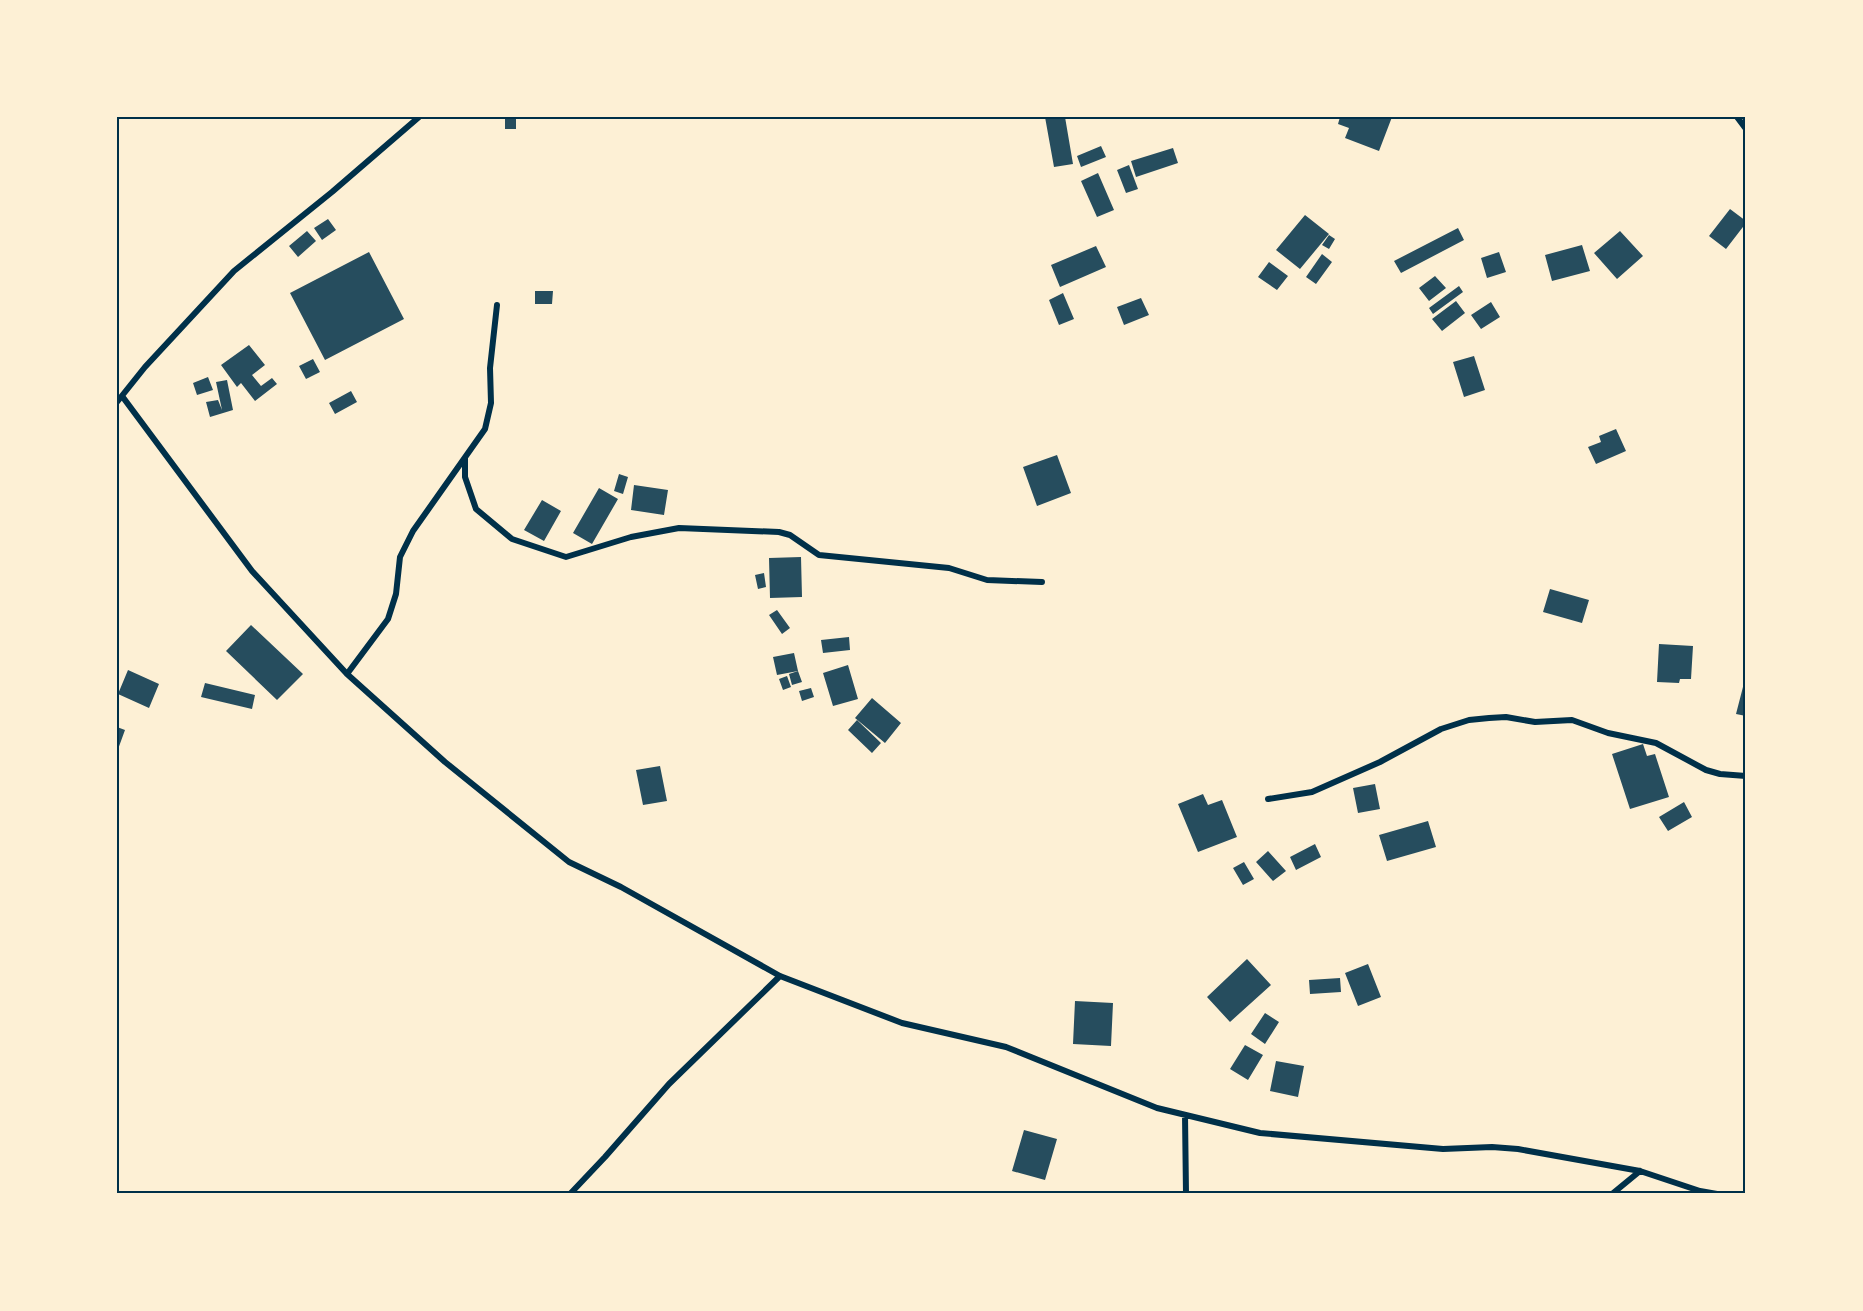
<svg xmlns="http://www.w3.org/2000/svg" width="1863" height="1311" font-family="Jost,sans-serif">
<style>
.building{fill:#264d5e}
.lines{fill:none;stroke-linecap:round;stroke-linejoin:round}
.minor{stroke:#003049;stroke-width:6}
.neatline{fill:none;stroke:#003049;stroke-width:2}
</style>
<rect width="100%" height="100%" fill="#fdf0d5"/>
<path class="building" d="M505,117H516V129H505Z
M1045,117H1065L1073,164L1054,167Z
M1340,117H1392L1379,151L1345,138L1349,128L1338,124Z
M1101,146L1106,157L1081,167L1077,156Z
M1173,148L1178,163L1136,177L1131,161Z
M1129,165L1138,189L1126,193L1117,170Z
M1098,173L1114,210L1097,217L1081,181Z
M1730,209L1746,221V223L1726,249L1709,236Z
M1305,215L1329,234L1300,269L1276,250Z
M328,219L336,230L322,240L314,228Z
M1458,228L1464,240L1401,273L1394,261Z
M307,231L316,241L298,257L289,246Z
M1620,231L1643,256L1617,279L1594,253Z
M1329,235L1335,239L1329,249L1322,245Z
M1582,245L1590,271L1552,281L1545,255Z
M1096,246L1106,267L1060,287L1051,265Z
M369,252L404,319L325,360L290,293Z
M1499,252L1506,272L1487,278L1481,258Z
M1322,254L1332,262L1316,284L1306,277Z
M1269,262L1288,276L1277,290L1258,277Z
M1435,276L1446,288L1429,301L1419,288Z
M1459,286L1463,292L1433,314L1429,308Z
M535,291H553L552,304H535Z
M1063,293L1074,319L1059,325L1049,300Z
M1141,298L1149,315L1124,325L1117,307Z
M1456,301L1465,313L1442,331L1432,319Z
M1491,302L1500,317L1481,329L1471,315Z
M249,345L265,365L252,375L261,386L272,378L277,384L255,401L241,383L237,387L221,365Z
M1474,356L1485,390L1464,397L1453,362Z
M313,359L320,372L306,379L299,366Z
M208,377L213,390L197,395L193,383Z
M227,380L233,410L210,417L206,402L218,400L222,410L216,382Z
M351,391L357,402L335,414L329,403Z
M1616,429L1626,451L1596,464L1588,447L1601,442L1599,436Z
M1057,455L1071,493L1037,506L1023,467Z
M619,474L628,477L623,494L614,491Z
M634,485L668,490L664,515L631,510Z
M599,488L618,499L592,544L573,533Z
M542,500L561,511L544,541L524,530Z
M801,557L802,597L770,598L769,558Z
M764,573L766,587L758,589L755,575Z
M1550,589L1589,600L1582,623L1543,612Z
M777,610L790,628L782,634L769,615Z
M251,625L303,674L277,700L226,651Z
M849,637L850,650L823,653L821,640Z
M1659,644L1693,646L1691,679H1680L1679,683L1657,682Z
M794,653L798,671L777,675L773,657Z
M848,665L858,699L833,706L823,673Z
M128,670L159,684L149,708L118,694Z
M798,671L802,682L792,685L789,674Z
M787,676L791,687L783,690L779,679Z
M205,683L255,695L252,709L201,697Z
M1744,683H1746V716L1736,714Z
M811,688L814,697L802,701L799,691Z
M872,698L901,723L885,743L855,718Z
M857,720L881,743L872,753L848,730Z
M117,727L125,730L117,752Z
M1643,744L1647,756L1655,754L1669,797L1630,809L1612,754Z
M660,766L667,801L643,805L636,770Z
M1375,784L1380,809L1358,813L1353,788Z
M1203,794L1208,805L1222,800L1237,837L1198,852L1178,804Z
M1684,802L1692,817L1668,831L1659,817Z
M1428,821L1436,847L1387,861L1379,835Z
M1315,844L1321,857L1296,870L1290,857Z
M1268,851L1286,871L1273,881L1256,862Z
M1244,862L1254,879L1243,885L1233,868Z
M1247,959L1271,985L1230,1022L1207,997Z
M1368,964L1381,997L1358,1006L1345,973Z
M1340,978L1341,992L1310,994L1309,980Z
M1075,1001L1113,1003L1111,1046L1073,1044Z
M1265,1013L1279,1022L1265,1044L1251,1034Z
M1245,1045L1263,1055L1248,1080L1230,1069Z
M1276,1061L1304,1066L1298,1097L1270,1091Z
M1024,1130L1057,1139L1045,1180L1012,1171Z"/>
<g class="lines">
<path class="minor" d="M1737,117L1746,129
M122,396L252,571L347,674L445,762L569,862L621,887L780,976L902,1023L1006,1047L1157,1108L1260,1133L1443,1149L1492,1147L1518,1149L1640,1171L1700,1191L1717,1194
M117,402L145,367L234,271L332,192L419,117
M465,458V477L476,509L512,539L566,557L631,537L679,528L779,532L790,535L819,555L949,568L987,580L1042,582
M347,674L388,619L396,594L400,557L413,531L485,429L491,403L490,368L497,305
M1268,799L1312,792L1380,762L1441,729L1469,720L1489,718L1506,717L1535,722L1572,720L1608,733L1656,743L1706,770L1720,774L1746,776
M1185,1115L1186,1194
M570,1194L605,1157L669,1084L780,976
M1612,1194L1640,1171"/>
</g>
<rect width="1863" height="1311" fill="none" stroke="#fdf0d5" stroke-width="237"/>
<rect x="118" y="118" width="1626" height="1074" class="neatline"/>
</svg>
